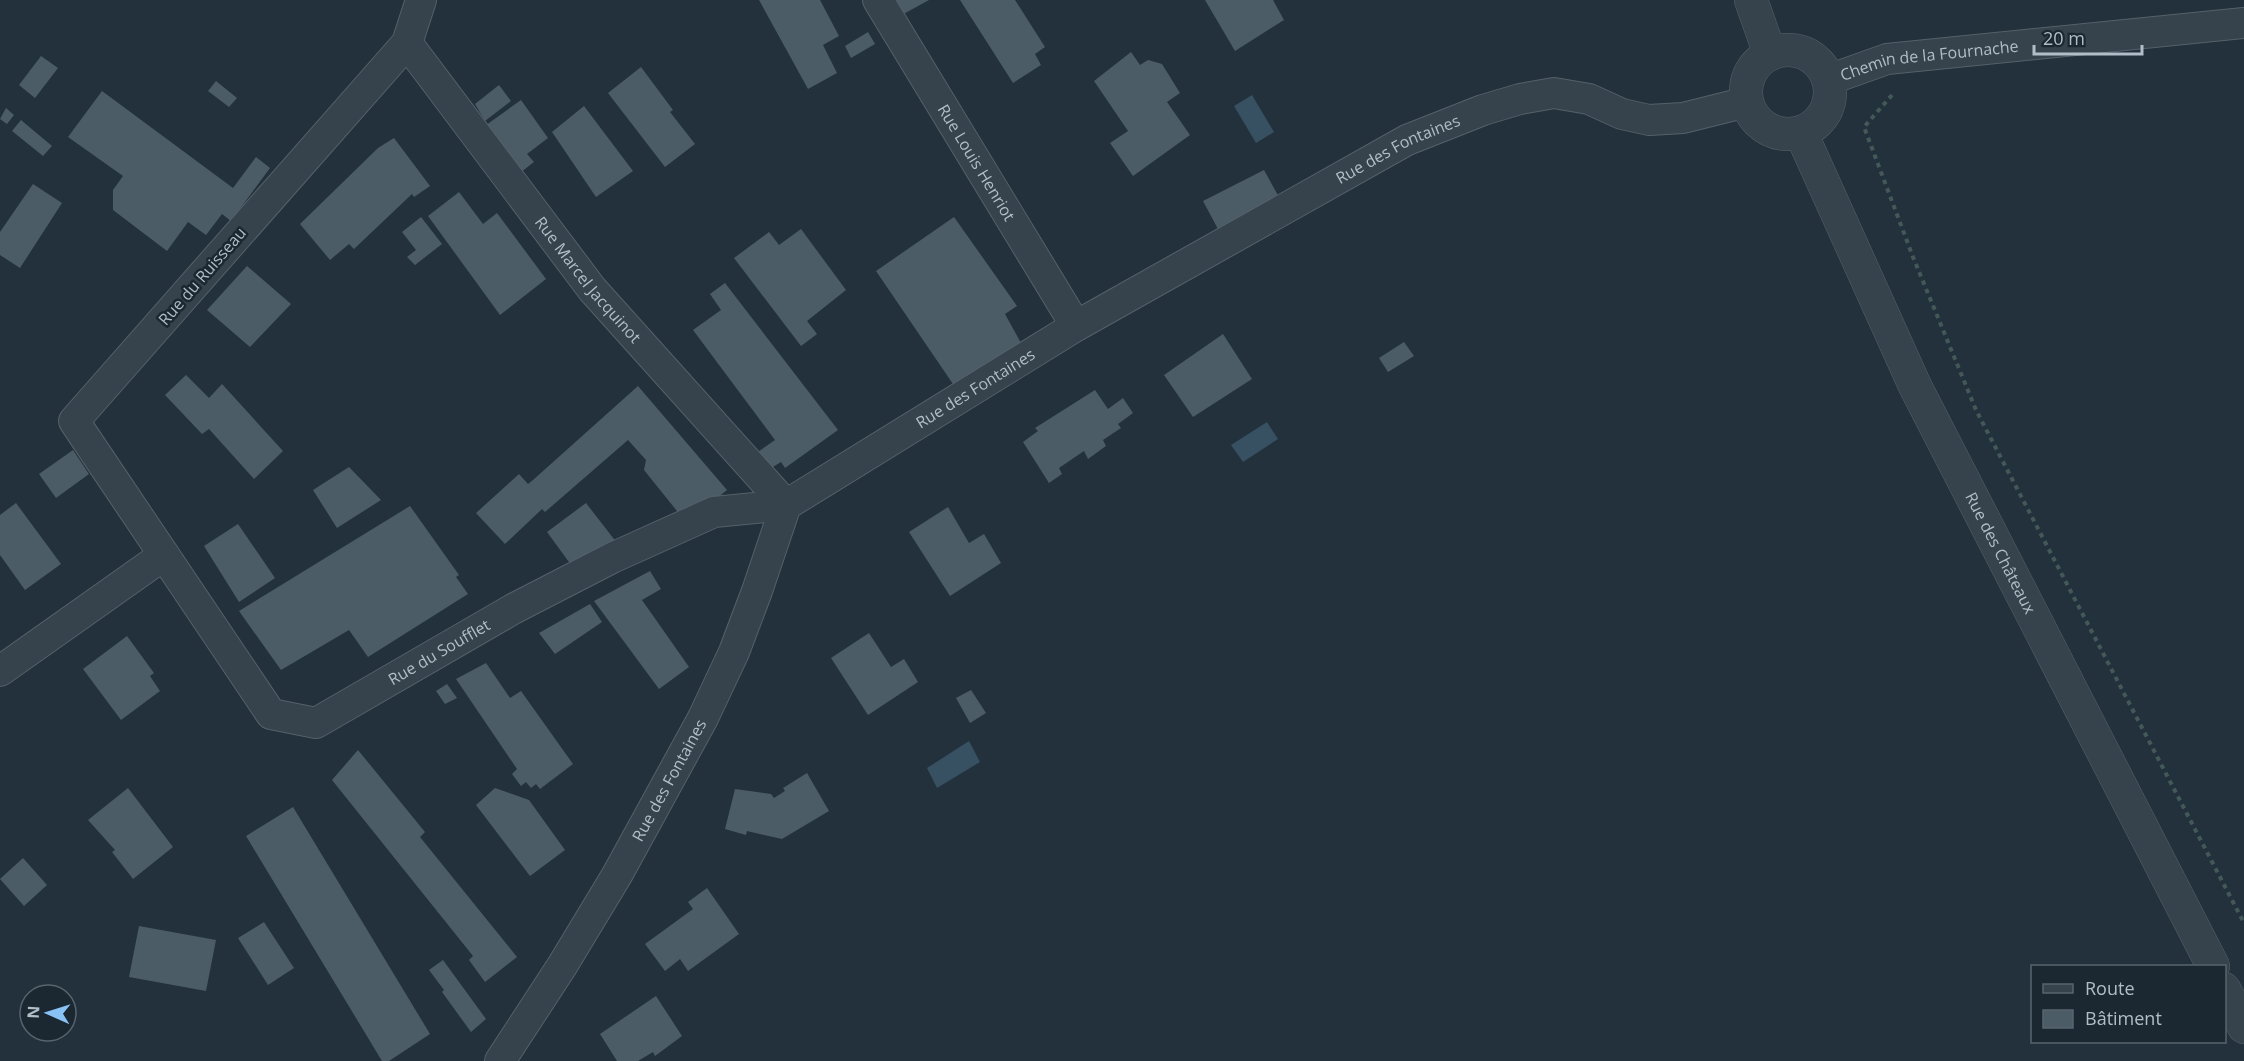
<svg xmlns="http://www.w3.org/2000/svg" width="2244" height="1061" font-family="'Open Sans',sans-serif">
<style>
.water{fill:#375062}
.building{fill:#4c5c67}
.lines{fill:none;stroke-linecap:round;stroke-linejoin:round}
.minor-casing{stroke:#55616a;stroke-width:32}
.tertiary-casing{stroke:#55616a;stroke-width:34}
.path{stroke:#435958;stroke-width:4;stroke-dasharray:4.5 4.5;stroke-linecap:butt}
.minor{stroke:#37434c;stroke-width:30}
.tertiary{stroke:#37434c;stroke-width:33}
.labels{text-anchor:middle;stroke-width:5;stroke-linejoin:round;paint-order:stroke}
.street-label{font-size:16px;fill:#b2bec7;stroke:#1c2831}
</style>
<rect width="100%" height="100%" fill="#23313c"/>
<path class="water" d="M1252,95L1274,132L1256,143L1234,106Z
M1267,422L1278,439L1243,462L1231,445Z
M969,741L980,762L937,788L927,768Z"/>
<path class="building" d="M759,0H820L839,36L823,45L837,73L808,89Z
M889,0H929L898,17Z
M960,0H1015L1045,47L1035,54L1041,65L1013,83Z
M1205,0H1273L1284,20L1235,51Z
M868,32L875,44L851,58L845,46Z
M1131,52L1140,65L1148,60L1162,64L1180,93L1167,102L1190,135L1133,176L1110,143L1128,131L1094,81Z
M41,56L58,68L35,98L19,85Z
M641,67L673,110L670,112L695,144L665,167L608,93Z
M216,81L237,98L229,107L208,91Z
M499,85L511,101L485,121L475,104Z
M102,91L233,188L256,157L270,168L231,221L222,214L206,235L188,222L167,251L113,210V190L123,176L68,137Z
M521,100L548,138L527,154L534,162L516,176L482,128Z
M584,106L633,171L596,197L552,132Z
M6,108L14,115L7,124L0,119Z
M21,120L52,146L43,156L12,131Z
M394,138L430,186L414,197L412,194L354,249L349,244L330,260L300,224L378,148Z
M1264,170L1280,199L1219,231L1203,201Z
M33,184L62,203L20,268L0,255V232Z
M459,192L483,224L497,213L546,279L500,315L428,216Z
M421,217L442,244L415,265L407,257L416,250L402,232Z
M954,217L1017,306L1005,314L1021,343L955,387L876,271Z
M801,229L846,290L807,321L817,334L801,346L734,258L769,232L779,245Z
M247,266L291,304L250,347L207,310Z
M725,283L838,430L785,468L781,462L768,470L755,454L775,440L693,330L721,310L710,294Z
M1223,334L1252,379L1193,417L1164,375Z
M1404,342L1414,356L1388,372L1379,358Z
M186,375L209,398L222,384L283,451L254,479L209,429L202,434L165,395Z
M638,386L727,490L705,508L681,516L644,470L646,460L628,440L545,512L542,509L505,544L476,513L519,474L528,484L533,480Z
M1095,390L1108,409L1123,398L1133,413L1118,424L1121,428L1103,440L1106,446L1088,459L1084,451L1059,468L1062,474L1049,483L1023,442L1038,431L1035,428Z
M73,450L89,474L56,498L39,474Z
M349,467L381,500L337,528L313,490Z
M16,503L61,564L25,590L0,555V515Z
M586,503L617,543L577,573L547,532Z
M410,506L459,575L456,577L468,594L368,657L349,630L281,670L239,611Z
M948,507L969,543L984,534L1001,563L950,596L909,532Z
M238,524L275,578L239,602L204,546Z
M650,571L661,589L642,600L689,667L659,689L594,601Z
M590,604L602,622L555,654L539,633Z
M869,633L891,667L904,659L918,682L868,715L831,658Z
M127,636L154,673L150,676L160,691L121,720L83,669Z
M486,663L510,698L521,691L573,764L540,789L536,784L531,788L526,782L521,786L512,774L517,769L456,679Z
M447,684L457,698L445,704L436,691Z
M971,690L986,713L970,723L956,698Z
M358,750L425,832L420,837L517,957L485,982L469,960L473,956L332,780Z
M807,773L829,811L782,839L747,831L746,835L725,829L735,789L771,794L774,798L785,791L783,788Z
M128,788L173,847L133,879L112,852L115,850L88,820Z
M495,788L529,800L565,850L530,876L476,805Z
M293,807L430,1034L389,1061H382L246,836Z
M23,858L47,885L24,906L0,879Z
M707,888L739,934L688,971L680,959L665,971L645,944L693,909L688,902Z
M264,922L294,968L268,985L238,938Z
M139,926L216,940L206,991L129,977Z
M443,960L486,1019L471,1032L442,992L444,990L429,970Z
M656,996L682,1036L655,1056L653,1052L638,1061H617L600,1034Z"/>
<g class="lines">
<g class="minor-casing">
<g id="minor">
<path id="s1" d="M421,0L407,43L74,421L271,714L316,723L513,609L612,558L714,512L786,505"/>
<path id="s2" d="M878,0L1076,326"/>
<path id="s3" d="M407,43L592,289L786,505"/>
<path id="s4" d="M1828,80L1887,59L2244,23"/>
<path d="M0,671L164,555"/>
<path id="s5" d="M500,1061L562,966L617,875L703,718L734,652L757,591L786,505L1076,326L1407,140L1483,110L1520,99L1554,93L1589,99L1622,114L1649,120L1683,118L1747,102"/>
</g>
</g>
<g class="tertiary-casing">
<g id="tertiary">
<path d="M1751,0L1770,54"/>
<circle cx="1788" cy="92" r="42"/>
<path id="s6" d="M1801,133L1915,386L2213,966"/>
<path d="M2224,989L2244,1027"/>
</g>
</g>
<path class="path" d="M1892,95L1864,127L1913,257L1976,410L2244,923"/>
<use href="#minor" class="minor"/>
<use href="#tertiary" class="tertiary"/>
</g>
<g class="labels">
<g class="street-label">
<text dy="6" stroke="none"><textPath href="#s4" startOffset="104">Chemin de la Fournache</textPath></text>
<text dy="6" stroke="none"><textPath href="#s5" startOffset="1336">Rue des Fontaines</textPath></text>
<text dy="6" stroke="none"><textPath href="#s2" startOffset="190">Rue Louis Henriot</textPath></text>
<text transform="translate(202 276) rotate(-49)" y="6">Rue du Ruisseau</text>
<text dy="6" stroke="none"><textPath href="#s3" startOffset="298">Rue Marcel Jacquinot</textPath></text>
<text dy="6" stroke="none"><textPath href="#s5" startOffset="850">Rue des Fontaines</textPath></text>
<text dy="6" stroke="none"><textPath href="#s6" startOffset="465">Rue des Châteaux</textPath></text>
<text dy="6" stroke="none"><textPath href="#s1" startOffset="1090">Rue du Soufflet</textPath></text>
<text dy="6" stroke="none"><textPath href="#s5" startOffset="328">Rue des Fontaines</textPath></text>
</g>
</g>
<rect x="2031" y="965" width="195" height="78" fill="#1c2831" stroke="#58646d" stroke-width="1.5"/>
<rect x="2043" y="984" width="30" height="9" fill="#37434c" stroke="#58646d" stroke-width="1.5"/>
<text x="2085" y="995" font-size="18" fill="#b2bec7">Route</text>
<rect x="2043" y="1010" width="30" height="18" fill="#4c5c67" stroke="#58646d" stroke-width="1.5"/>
<text x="2085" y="1025" font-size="18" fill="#b2bec7">Bâtiment</text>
<g transform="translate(48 1013) rotate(273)"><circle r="28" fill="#1c2831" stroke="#58646d" stroke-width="1.5"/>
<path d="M0-4.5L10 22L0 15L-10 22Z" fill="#89c3f6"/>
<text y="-9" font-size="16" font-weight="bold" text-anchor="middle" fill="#b2bec7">N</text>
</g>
<path d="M2034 45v9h108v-9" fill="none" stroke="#b2bec7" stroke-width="3"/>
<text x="2043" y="45" font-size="18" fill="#b2bec7" stroke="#1c2831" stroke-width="4.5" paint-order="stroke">20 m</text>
</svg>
